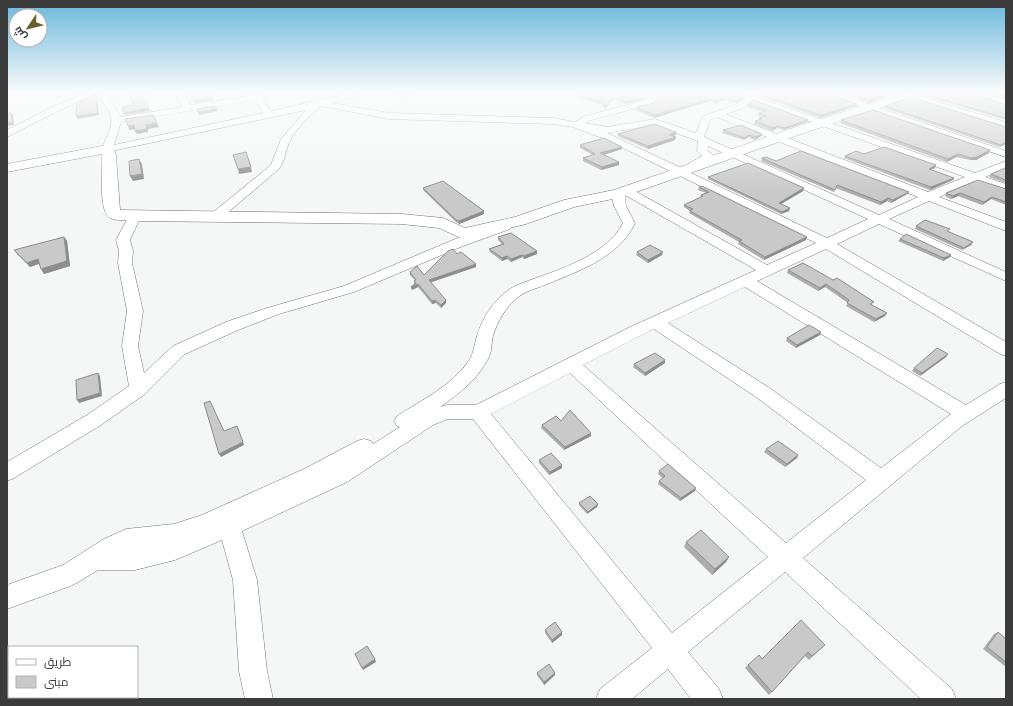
<svg xmlns="http://www.w3.org/2000/svg" width="1013" height="706" font-family="Helvetica,Cairo,sans-serif">
<style>
.lines{fill:none;stroke-linecap:round;stroke-linejoin:round}
.street-casing{stroke:#757677;stroke-width:1}
.secondary-casing{stroke:#757677;stroke-width:1}
.street{fill:#fff;fill-rule:evenodd}
.secondary{fill:#fff;fill-rule:evenodd}
.wall{fill:#aeadae}
.shaded-wall{fill:#8d8d8d}
.building{fill:#cac9ca;stroke:#8d8d8d}
</style>
<rect width="100%" height="100%" fill="#f5f6f6"/>
<g class="lines">
<g class="street-casing">
<path id="street" d="M87,93H99L58,111L7,137V130L52,107Z
M102,93H112L108,97L121,117L182,107L177,93H185L190,105L259,94L262,95L268,108L272,111L349,93H364L332,103L389,113L553,118L575,122L585,116L646,100L652,93H665L658,97L652,104L591,120L585,123L607,127L655,119L696,133L703,116L735,105L745,99L742,96L743,94L764,93L759,98L975,173L1006,161V168L985,177L1006,184V191L975,181L939,197L1006,222V231L929,201L889,219L1006,272V281L879,224L837,244L1006,342V356L1000,354L826,249L757,281L966,405L1000,384L1006,382V398L962,426L803,558L952,689L956,699H921L785,572L688,652L719,689L723,699H691L668,669L632,699H596L600,689L652,648L473,419H448L433,425L347,482L242,531L257,580L267,671L273,699H245L239,671L233,580L222,540L175,560L135,570H98L73,585L7,609V585L63,565L104,539L126,529L174,524L202,515L304,469L357,441L364,439L371,441L373,444L400,427L397,426L394,421L397,416C422,400 451,386 468,362C474,354 474,345 477,336C482,317 497,295 515,286C549,272 605,259 623,223L614,206L611,194L613,191L631,185H639L641,187L635,191L767,265L816,243L605,139L573,127L553,124L389,119L321,106C309,116 295,129 289,143C285,152 285,161 279,169L219,220L215,221L209,217L211,214L271,165L281,139L306,110L107,152L102,149C112,121 118,123 99,97ZM256,100L263,113L114,145L121,122ZM753,101L965,177L928,192L725,114L741,109ZM717,117L918,197L879,215L704,137L710,120ZM654,125L698,141L697,151L702,156L681,168L607,133ZM708,146L868,219L827,238L687,171L713,158L714,156L707,150ZM625,195L756,270L628,328L476,405H447L440,407C459,394 479,378 489,357C492,351 491,343 493,336C497,322 506,307 517,298C525,291 535,289 545,285C578,271 619,258 635,223L626,206ZM745,287L951,414L881,468L768,387L668,323ZM654,329L756,397L866,480L786,543L583,365ZM570,373L768,557L672,633L491,414Z
M396,93H411C408,97 399,97 396,93Z
M822,93H835L1006,151V157Z
M894,93H908L1006,122V128Z
M967,93H981L1006,100V106Z
M135,212L141,216L130,240L133,251L132,263L143,311L138,346L144,373L173,346L226,322L267,308L344,286L453,240L500,223H510L511,226L510,229L463,246L354,292L279,314L238,330L185,354L145,394L101,425L14,478L7,481V462L87,415L129,386L122,346L127,311L118,263L119,251L116,240L129,216Z"/>
</g>
<g class="secondary-casing">
<path id="secondary" d="M903,93H920L919,95L807,132L622,197L574,207L526,224L463,239L439,228L402,224L135,221C128,220 116,221 110,218C98,211 103,168 102,154L7,172V164L107,145L112,146L116,155L120,210L402,214L443,218L465,228L515,217L564,200L614,190L799,126Z"/>
</g>
<use href="#street" class="street"/>
<use href="#secondary" class="secondary"/>
</g>
<path class="wall" d="M572,93H650L645,99L625,104L613,99L605,109L601,104L586,100Z
M840,93H894V94L868,103Z
M920,93H971L1006,105V120L921,95Z
M987,93H1006V98Z
M742,95L743,97V99L736,103L725,100L714,103L710,101L654,118L636,110L637,107L654,103Z
M762,95L857,104L856,106L820,118L762,97Z
M748,104L808,120L807,122L783,130L777,128L772,131L754,124L755,121L758,120L759,118L762,117L758,115L759,113L764,112L747,107Z
M885,106L1006,127V144L999,147L884,108Z
M841,120L989,153L976,160H970L956,157L947,162L840,123Z
M723,130L761,136L755,140L748,137L744,140L722,133Z
M618,134L676,135L672,136L676,137L675,140L648,149L618,136Z
M580,145L622,149L603,155L619,165L601,170L583,161V158L593,155L580,148Z
M845,156L936,165L935,168L931,170L954,178L953,180L930,190L844,158Z
M762,158L776,161L907,194L891,203L887,201L880,205L836,188L834,192L761,161Z
M1006,168V183L989,177L991,174Z
M708,177L804,188L803,191L780,204L789,211L781,214L708,179Z
M699,187L806,240L764,260L738,244L739,242L689,213L690,211L684,207V205L700,198L701,195L706,193L698,190Z
M423,188L484,211V214L459,224L456,222L423,190Z
M1006,189V205L991,199L982,205L958,196L951,199L945,196L946,193Z
M916,226L948,232L973,242L971,245L962,250L915,229Z
M64,237L67,241L70,266L44,274L39,264L30,267L17,254L14,250Z
M498,237L537,251V254L524,259L522,257L511,262L507,259L502,261L490,252L489,249L502,244L498,240Z
M900,239L950,257L943,261L898,241Z
M637,252L662,255L648,263L636,255Z
M457,254L476,264V267L431,282L446,303L441,308L436,303L432,304L418,287L412,290L411,287L414,284V281L415,280L410,275V272L424,275Z
M803,263L872,305L885,316L874,322L846,306L848,303L825,287L818,291L787,273L788,270Z
M821,332L820,335L796,348L786,341L787,338Z
M946,357L920,376L912,371L914,368Z
M665,363L645,376L633,367L634,364Z
M561,421L591,436L564,450L541,428L542,425Z
M766,449L798,455L797,458L785,467L764,452Z
M539,460L562,468L549,475L539,463Z
M659,471L696,488L695,491L680,501L658,484L659,481L663,478L658,474Z
M579,503L598,504L597,507L587,514L579,505Z
M686,542L729,557L726,562L712,575L684,547Z
M545,630L562,635L552,643L545,633Z
M998,632L1006,639V667L983,649L994,634Z
M825,645L809,660L805,656L769,695L745,668L748,665Z
M537,673H555V675L544,685L537,675Z"/>
<path class="shaded-wall" d="M77,93H83L78,95Z
M141,93H155L142,95Z
M649,93H650L645,99L625,104V102Z
M892,93H894V94L868,103L869,100Z
M96,94L97,96L99,115L78,119L76,116Z
M614,97L613,99L605,109L606,106Z
M743,97V99L736,103V101Z
M213,98V100L194,103V101Z
M726,98L725,100L714,103V101Z
M710,99V101L654,118V115Z
M857,104L856,106L820,118L821,115Z
M149,108L150,111L125,115L124,113Z
M217,109L218,111L199,115L198,112Z
M11,113L13,115L14,125L7,126V123Z
M808,120L807,122L783,130L784,128Z
M157,123L159,127L148,129V132L137,134L135,131L146,125Z
M134,125L136,129L129,130L128,126Z
M778,126L777,128L772,131L773,128Z
M676,132V135L669,137V135Z
M762,134L761,136L755,140L756,137Z
M748,135V137L744,140L745,138Z
M676,137L675,140L648,149V146Z
M1006,142V144L999,147L1001,145Z
M622,147V149L600,156V153Z
M990,150L989,153L976,160H970L971,158Z
M958,154L956,157L947,162L948,159Z
M139,159L142,164L144,179L133,181L130,176Z
M619,162V165L601,170L602,167Z
M936,165L935,168L927,171L929,169Z
M251,167L252,172L239,174L238,169Z
M954,178L953,180L930,190L931,187Z
M804,188L803,191L778,206L779,203Z
M909,192L907,194L891,203L893,200Z
M960,193L958,196L951,199L953,196Z
M992,197L991,199L982,205L984,202Z
M888,198L887,201L880,205L881,202Z
M790,208L789,211L781,214L782,212Z
M484,211V214L459,224V221Z
M64,237L67,241L70,266L44,274L41,269Z
M807,237L806,240L764,260L765,257Z
M973,242L971,245L962,250L964,248Z
M537,251V254L524,259V256Z
M663,252L662,255L648,263V260Z
M522,255V257L511,262V259Z
M951,255L950,257L943,261L944,258Z
M507,256V259L502,261V258Z
M38,259L41,263L30,267L27,263Z
M476,264V267L429,283V280Z
M418,284V287L412,290L411,287Z
M826,284L825,287L818,291L820,288Z
M435,300L436,303L432,304V301Z
M446,300V303L441,308V305Z
M887,313L885,316L874,322L876,319Z
M821,332L820,335L796,348L797,345Z
M948,354L946,357L920,376L922,373Z
M665,360V363L645,376V373Z
M98,373L100,376L102,396L79,403L77,400Z
M237,426L244,445L221,457L219,454Z
M591,433V436L564,450L565,447Z
M798,455L797,458L785,467L787,464Z
M562,465V468L549,475L550,472Z
M696,488L695,491L680,501L681,498Z
M598,504L597,507L587,514L588,512Z
M729,557L726,562L712,575L715,569Z
M562,632V635L552,643V640Z
M375,659L376,662L363,670L362,668Z
M555,673V675L544,685V682Z"/>
<path class="building" d="M129,93H142H141L149,108L124,113L122,107L134,105L129,96Z
M191,93H210L213,98L194,101Z
M577,93H649L646,97L625,102L614,97L606,106L601,102L586,97Z
M664,93H742L741,94L743,97L736,101L726,98L714,101L710,99L654,115L637,107L654,103L659,96Z
M764,93H825L857,104L821,115L762,95Z
M847,93H892L869,100Z
M922,93H971L1006,105V118Z
M996,93H1006V96Z
M96,94L97,113L76,116L77,102Z
M911,97L1006,127V142L1001,145L885,106Z
M754,100L808,120L784,128L778,126L773,128L755,121L762,119L759,118L766,116L759,113L767,110L748,104Z
M215,106L217,109L198,112L197,109Z
M873,110L990,150L977,157L971,158L958,154L948,159L841,120Z
M7,113H11L13,122L7,123Z
M153,115L157,123L146,125L147,129L135,131L134,125L128,126L125,119Z
M654,124L676,132L669,135L676,137L648,146L618,134Z
M741,125L762,134L756,137L748,135L745,138L723,130Z
M604,138L622,147L600,153L619,162L602,167L583,158L595,154L580,145Z
M884,147L936,165L929,169L954,178L931,187L845,156L856,151L864,154Z
M801,151L909,192L893,200L888,198L881,202L837,185L835,190L762,158L766,157L776,161Z
M246,152L251,167L238,169L233,155Z
M139,159L142,174L130,176L129,161Z
M748,163L804,188L779,203L790,208L782,212L708,177Z
M1005,168H1006V180L991,174Z
M978,180L1006,189V202L992,197L984,202L960,193L953,196L946,193Z
M443,181L484,211L459,221L456,220L423,188Z
M702,186L807,237L765,257L739,241L742,240L690,211L693,209L684,205L703,196L701,195L709,192L699,187Z
M925,220L950,229L947,231L973,242L964,248L916,226Z
M511,233L537,251L524,256L522,255L511,259L507,256L502,258L489,249L504,244L498,237Z
M906,234L951,255L944,258L900,239Z
M64,237L67,261L41,269L38,259L27,263L14,250Z
M650,245L663,252L648,260L637,252Z
M453,249L457,254L461,252L476,264L429,280L446,300L441,305L435,300L432,301L418,284L411,287L416,283L414,281L416,280L410,272L417,266L424,275L448,251Z
M803,263L833,280L837,278L874,302L870,304L887,313L876,319L847,303L849,300L826,284L820,288L788,270Z
M809,325L821,332L797,345L787,338Z
M937,348L948,354L922,373L914,368Z
M655,353L665,360L645,373L634,364Z
M98,373L100,393L77,400L76,380Z
M210,401L224,431L237,426L243,442L219,454L204,403Z
M570,410L591,433L565,447L542,425L556,416L561,421Z
M778,441L798,455L787,464L766,449Z
M551,453L562,465L550,472L539,460Z
M668,464L696,488L681,498L659,481L665,476L659,471Z
M590,496L598,504L588,512L579,503Z
M701,530L729,557L715,569L686,542Z
M801,620L825,645L812,656L808,652L772,692L748,665L759,655L762,659Z
M555,622L562,632L552,640L545,630Z
M998,632L1006,639V662L987,647Z
M367,646L375,659L362,668L355,654Z
M549,664L555,673L544,682L537,673Z"/>
<linearGradient id="sky" x2="0" y2="1"><stop stop-color="#68b6dc"/><stop offset="0.48" stop-color="#fafbfb"/><stop offset="1" stop-color="#fafbfb" stop-opacity="0"/></linearGradient>
<rect width="1013" height="192" fill="url(#sky)"/>
<rect width="1013" height="706" fill="none" stroke="#3b3b3c" stroke-width="16"/>
<rect x="8" y="646" width="130" height="52" fill="#ffffff" stroke="#b1b1b1"/>
<rect x="16" y="659" width="20" height="6" fill="#ffffff" stroke="#b1b1b1"/>
<text x="44" y="666" font-size="12" fill="#3b3b3c">طريق</text>
<rect x="16" y="676" width="20" height="12" fill="#cac9ca" stroke="#b1b1b1"/>
<text x="44" y="686" font-size="12" fill="#3b3b3c">مبنى</text>
<g transform="translate(28 28) rotate(235)"><circle r="19" fill="#ffffff" stroke="#b1b1b1"/>
<path d="M0-3L7 15L0 10L-7 15Z" fill="#69602d"/>
<text y="-6" font-size="11" font-weight="bold" text-anchor="middle" fill="#3b3b3c">ش</text>
</g>
</svg>
